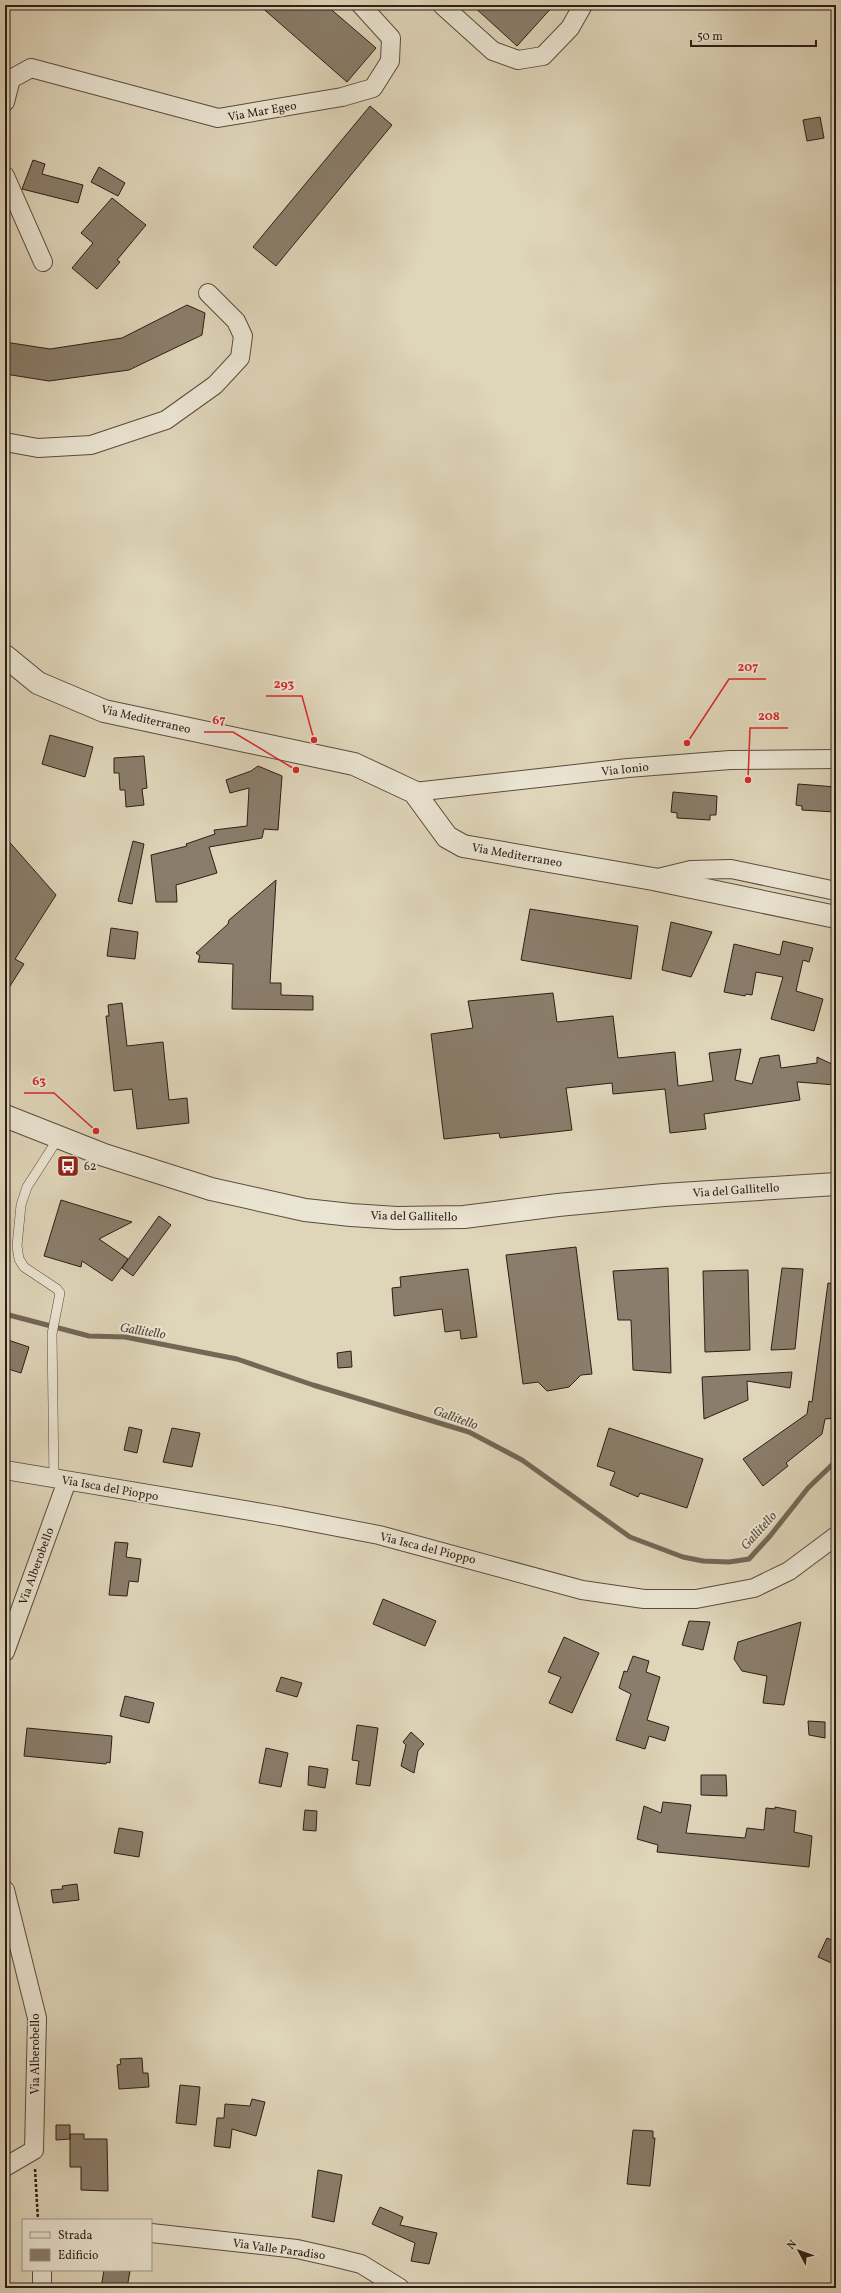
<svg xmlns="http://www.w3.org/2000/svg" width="841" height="2293" font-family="Vollkorn,serif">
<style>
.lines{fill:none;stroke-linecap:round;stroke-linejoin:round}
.stream{stroke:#736757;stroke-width:5}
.building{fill:#8a7d6b;stroke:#2d1e16}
.service-casing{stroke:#5a4c3f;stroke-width:10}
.minor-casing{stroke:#5a4c3f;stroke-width:20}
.tertiary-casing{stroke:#5a4c3f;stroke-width:24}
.path{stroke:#2d1e16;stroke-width:2.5;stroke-dasharray:3 2;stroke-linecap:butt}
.service{stroke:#eae4d2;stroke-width:9}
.minor{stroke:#eae4d2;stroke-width:18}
.tertiary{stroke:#eae4d2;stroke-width:22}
.labels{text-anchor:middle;stroke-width:4;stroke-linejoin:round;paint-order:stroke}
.street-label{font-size:12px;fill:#2d1e16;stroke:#eae4d2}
.poi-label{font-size:12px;fill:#2d1e16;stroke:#eae4d2;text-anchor:start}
.water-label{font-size:13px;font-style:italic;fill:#56483c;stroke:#eae4d2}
.leader{fill:none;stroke:#d62828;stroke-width:1.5}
.callout-dot{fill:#d62828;stroke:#eae4d2;stroke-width:1.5}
.callout-label{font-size:13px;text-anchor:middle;font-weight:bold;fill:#d62828;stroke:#eae4d2;stroke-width:4;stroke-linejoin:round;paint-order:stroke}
</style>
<rect width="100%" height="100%" fill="#dfd5b9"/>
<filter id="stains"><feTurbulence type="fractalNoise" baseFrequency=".005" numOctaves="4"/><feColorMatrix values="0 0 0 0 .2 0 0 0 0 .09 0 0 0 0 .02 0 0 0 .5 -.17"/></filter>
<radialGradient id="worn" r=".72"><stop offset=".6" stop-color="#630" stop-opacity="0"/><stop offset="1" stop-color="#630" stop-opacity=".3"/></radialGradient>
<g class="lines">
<path class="stream" d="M5,1314L89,1336L125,1337L237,1359L313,1385L469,1432L522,1460L630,1537L683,1557L703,1561L729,1562L749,1559L770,1536L808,1488L836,1461"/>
</g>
<path class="building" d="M259,5H326L376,48L347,82Z
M472,5H554L517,46Z
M370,106L392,125L276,266L253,247Z
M820,117L824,138L807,141L803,120Z
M33,160L45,164L42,174L83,185L78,203L22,189Z
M99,167L125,183L118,196L91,182Z
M112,198L146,225L117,260L120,262L97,289L72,268L93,243L81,233Z
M187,305L205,313L202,335L129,370L49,381L5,374V342L50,349L122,338Z
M50,735L93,747L85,777L42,764Z
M144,756L147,788L142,789L144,805L126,807L125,790H120L119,773H114V758Z
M258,766L282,776L278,830L264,829L262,838L209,847L217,873L176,885L177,902H156L151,855L187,846L186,844L215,834L214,830L247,826L249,788L230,793L226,780L251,771Z
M798,784L836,787L835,812L802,810V806L796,805Z
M673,792L717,796L716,815H710V820L677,818V813L671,812Z
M5,837L56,895L15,959L24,964L5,994Z
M133,841L144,844L132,904L118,901Z
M276,880L270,983H281V995L313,996V1010L232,1009L233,964L198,962L200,956L196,953L228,924L229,920Z
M530,909L638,926L631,979L521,960Z
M671,922L712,932L691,977L662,970Z
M111,928L138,932L135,959L107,956Z
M783,941L813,948L809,962L803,960L796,991L823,999L814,1031L771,1019L783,977L756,972L752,995L746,994L745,996L724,992L734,944L780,955Z
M553,993L557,1022L613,1016L618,1058L675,1052L678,1086L713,1081L709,1053L741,1049L735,1080L752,1084L760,1058L779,1055L781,1068L817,1063V1057L836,1066V1085L797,1082L800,1100L704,1114L706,1129L670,1133L665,1089L613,1094L612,1083L566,1088L572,1130L500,1138L499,1133L444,1139L431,1034L473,1028L468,1001Z
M122,1003L127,1046L163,1042L169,1100L187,1098L189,1123L137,1129L132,1089L114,1091L106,1016H109L108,1005Z
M61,1200L132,1222L99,1239L128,1259L112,1281L82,1261L81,1267L44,1256Z
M159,1216L171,1225L133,1276L122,1268Z
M576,1247L592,1374L581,1375L569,1387L547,1391L538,1382L523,1384L506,1255Z
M668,1268L671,1373L633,1370L631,1320H618L613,1271Z
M782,1268L803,1269L795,1349L771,1350Z
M468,1269L477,1337L461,1339L460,1330L445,1332L442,1309L394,1316L392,1288L401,1287L400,1277Z
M748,1270L750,1350L705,1352L703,1271Z
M828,1283L836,1284V1418L825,1419L822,1434L786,1463L788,1466L763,1486L743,1459L807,1414L809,1401L812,1402Z
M5,1339L29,1347L21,1373L5,1368Z
M351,1351L352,1367L338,1368L337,1353Z
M792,1372L790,1388L747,1381L748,1400L704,1419L702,1377Z
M129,1427L142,1430L137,1453L124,1450Z
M172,1428L200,1433L192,1467L163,1462Z
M609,1428L703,1459L687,1508L640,1493L638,1497L610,1485L615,1472L597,1466Z
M115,1542L128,1543L126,1557L141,1559L138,1582L129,1581L127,1596L109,1595Z
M383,1599L436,1621L425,1646L373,1624Z
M689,1621L710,1622L703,1650L682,1645Z
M801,1622L784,1705L763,1703L767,1676L742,1671L734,1659L738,1642Z
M564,1637L599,1653L572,1713L549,1703L561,1677L548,1672Z
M633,1656L649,1661L646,1672L660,1677L647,1720L669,1727L665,1741L649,1736L645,1749L616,1740L631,1694L619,1688L624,1671L627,1672Z
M281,1677L302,1683L297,1697L276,1691Z
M125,1696L154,1703L149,1723L120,1716Z
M808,1721L825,1722V1738L809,1735Z
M357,1725L378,1728L370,1786L356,1784L359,1761L352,1760Z
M27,1728L112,1736L110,1763L107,1762L106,1764L24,1756Z
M411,1732L424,1744L418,1751L414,1773L401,1766L406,1745L403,1742Z
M266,1748L288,1753L281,1787L259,1783Z
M309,1766L328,1769L325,1788L308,1785Z
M701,1775H726L727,1796L701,1795Z
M663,1802L691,1805L686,1833L745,1838L747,1828L764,1830L766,1808L775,1809V1807L796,1811L794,1832L812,1836L809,1867L657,1852L658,1845L637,1839L644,1806L661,1813Z
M305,1810L317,1811L316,1831L303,1830Z
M119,1828L143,1832L139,1857L114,1853Z
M77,1884L79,1900L53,1903L51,1890L63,1889L62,1886Z
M827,1938L836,1942V1965L818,1957Z
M142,2058L143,2073H148L149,2087L119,2089L117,2065L121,2064L120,2059Z
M180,2085L200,2087L196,2125L176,2123Z
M252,2099L265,2102L256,2136L232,2129L230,2148L214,2146L217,2118H224L225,2104L250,2106Z
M56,2125H70V2139L56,2140Z
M633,2130L653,2131V2138H655L650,2186L627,2184Z
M70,2134H84V2139H107L108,2191L81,2190V2167H70Z
M318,2170L342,2175L334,2222L312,2217Z
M380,2207L403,2217L400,2225L437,2233L429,2264L411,2261L415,2243L372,2224Z
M104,2270L130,2271L127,2288H101Z"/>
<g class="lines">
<g class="service-casing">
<path id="service" d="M54,1479L52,1334L60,1293L57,1289L24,1267L19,1259L17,1246L21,1205L27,1187L59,1137"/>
</g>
<g class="minor-casing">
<path id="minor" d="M442,5L493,51L518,60L543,56L570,28L583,5
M5,102L11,79L31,68L218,118L342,97L373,88L390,61L391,38L361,5
M5,176L43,262
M5,442L38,448L91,445L166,420L215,385L240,358L243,336L236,321L208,293
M414,792L628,768L730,760L836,759
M654,879L691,870L731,869L836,891
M5,1470L280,1516L379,1535L582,1590L644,1599H696L754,1588L789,1571L836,1536
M5,1652L67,1481
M5,1890L37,2018L34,2150L5,2167
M151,2233L297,2249L337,2258L361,2264L400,2288
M42,2270V2288"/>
</g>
<g class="tertiary-casing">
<path id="tertiary" d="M5,656L38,683L104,711L354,764L414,792L447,837L463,846L653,879L836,917
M5,1116L104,1155L211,1189L305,1210L351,1215L397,1218L464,1217L558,1205L664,1195L836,1184"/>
</g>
<path class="path" d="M35,2169L38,2220"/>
<use href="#service" class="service"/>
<use href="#minor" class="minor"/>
<use href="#tertiary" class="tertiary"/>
</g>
<defs>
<g id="bus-square" transform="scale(1.15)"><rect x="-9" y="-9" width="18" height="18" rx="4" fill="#8f2418" stroke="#eae4d2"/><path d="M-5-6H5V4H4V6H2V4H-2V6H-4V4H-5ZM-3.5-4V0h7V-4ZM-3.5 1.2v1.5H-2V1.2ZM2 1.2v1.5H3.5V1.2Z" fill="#fff"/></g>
</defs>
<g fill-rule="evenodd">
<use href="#bus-square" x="68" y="1166"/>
</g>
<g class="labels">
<g class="street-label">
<text transform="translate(262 111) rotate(-10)" y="4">Via Mar Egeo</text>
<text transform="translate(146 719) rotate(13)" y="4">Via Mediterraneo</text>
<text transform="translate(625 769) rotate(-6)" y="4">Via Ionio</text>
<text transform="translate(517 855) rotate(10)" y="4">Via Mediterraneo</text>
<text transform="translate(736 1190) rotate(-4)" y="4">Via del Gallitello</text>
<text transform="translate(414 1216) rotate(1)" y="4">Via del Gallitello</text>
<text transform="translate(110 1488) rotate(10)" y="4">Via Isca del Pioppo</text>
<text transform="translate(428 1548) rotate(14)" y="4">Via Isca del Pioppo</text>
<text transform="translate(36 1566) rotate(-70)" y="4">Via Alberobello</text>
<text transform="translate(35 2054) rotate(-90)" y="4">Via Alberobello</text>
<text transform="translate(279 2249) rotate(8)" y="4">Via Valle Paradiso</text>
</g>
<g class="poi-label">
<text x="84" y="1170">62</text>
</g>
<g class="water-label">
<text transform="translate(143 1330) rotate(9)" y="5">Gallitello</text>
<text transform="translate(456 1417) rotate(20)" y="5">Gallitello</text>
<text transform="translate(758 1530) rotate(-48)" y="5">Gallitello</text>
</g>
</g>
<path class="leader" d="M687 743L729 679H766M314 740L302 696H266M748 780L750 728H788M296 770L233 732H204M96 1131L54 1093H24"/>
<g class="callout-dot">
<circle cx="687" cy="743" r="4"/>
<circle cx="314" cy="740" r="4"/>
<circle cx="748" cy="780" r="4"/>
<circle cx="296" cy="770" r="4"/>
<circle cx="96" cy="1131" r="4"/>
</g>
<g class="callout-label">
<text x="748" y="671">207</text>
<text x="284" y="688">293</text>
<text x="769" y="720">208</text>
<text x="219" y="724">67</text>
<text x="39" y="1085">63</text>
</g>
<rect width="841" height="2293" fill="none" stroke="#dfd5b9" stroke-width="20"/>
<rect x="6" y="6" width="829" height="2281" fill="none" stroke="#2d1e16" stroke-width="2"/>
<rect x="10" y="10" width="821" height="2273" fill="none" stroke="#2d1e16"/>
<rect x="22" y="2219" width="130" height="52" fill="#eae4d2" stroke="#9e9587"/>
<rect x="30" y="2232" width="20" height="6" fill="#eae4d2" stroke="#9e9587"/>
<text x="58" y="2239" font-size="12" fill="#2d1e16">Strada</text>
<rect x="30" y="2249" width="20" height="12" fill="#8a7d6b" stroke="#9e9587"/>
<text x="58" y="2259" font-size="12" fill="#2d1e16">Edificio</text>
<g transform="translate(799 2251) rotate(311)" stroke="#eae4d2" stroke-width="3" paint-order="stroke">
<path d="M0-3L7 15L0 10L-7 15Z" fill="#2d1e16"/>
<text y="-6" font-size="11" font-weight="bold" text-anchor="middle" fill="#2d1e16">N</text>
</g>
<path d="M691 40v6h125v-6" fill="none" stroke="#2d1e16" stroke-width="2"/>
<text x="697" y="40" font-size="12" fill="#2d1e16" stroke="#eae4d2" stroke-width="3" paint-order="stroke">50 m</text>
<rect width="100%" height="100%" filter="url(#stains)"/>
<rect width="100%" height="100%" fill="url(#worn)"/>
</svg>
